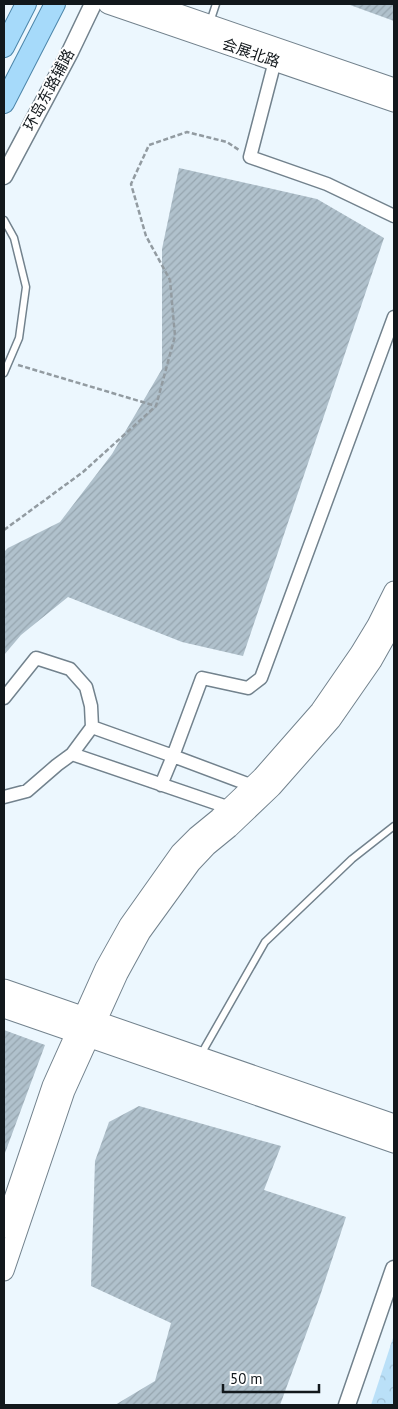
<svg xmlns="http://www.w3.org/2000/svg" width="398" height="1409" font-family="'PT Sans','Noto Sans SC',sans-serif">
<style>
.park{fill:url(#park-crowns)}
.building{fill:url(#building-hatch)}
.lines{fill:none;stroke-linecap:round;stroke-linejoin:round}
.service-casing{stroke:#72828d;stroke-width:9}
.minor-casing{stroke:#72828d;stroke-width:15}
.tertiary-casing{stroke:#72828d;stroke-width:19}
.secondary-casing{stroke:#72828d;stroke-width:21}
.primary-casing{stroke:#4c86aa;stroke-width:22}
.path{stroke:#929ba1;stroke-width:2.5;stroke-dasharray:5 2.5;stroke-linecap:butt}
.service{stroke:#fff;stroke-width:6}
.minor{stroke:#fff;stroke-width:12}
.tertiary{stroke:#fff;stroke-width:16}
.secondary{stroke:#fff;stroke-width:19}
.primary{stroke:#a6dafa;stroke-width:20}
.labels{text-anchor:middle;stroke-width:4;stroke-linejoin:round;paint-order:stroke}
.street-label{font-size:15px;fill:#12181c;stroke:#fff}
</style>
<defs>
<pattern id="park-crowns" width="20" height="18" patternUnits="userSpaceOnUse" patternTransform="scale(1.25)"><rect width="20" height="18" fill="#bae0f8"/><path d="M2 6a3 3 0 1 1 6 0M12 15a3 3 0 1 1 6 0" fill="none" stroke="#9fbfd4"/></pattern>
<pattern id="building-hatch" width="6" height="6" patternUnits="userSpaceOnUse" patternTransform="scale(1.25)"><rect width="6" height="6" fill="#b0c1cc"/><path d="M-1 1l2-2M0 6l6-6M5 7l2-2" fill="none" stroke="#96a5af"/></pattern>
</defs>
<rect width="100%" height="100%" fill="#ecf7fe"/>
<path class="park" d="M394,1335V1405H371Z"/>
<path class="building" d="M350,4H394V21L350,5Z
M179,168L317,199L384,238L243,656L182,642L68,597L21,635L4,655V552L8,548L60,522L112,454L162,369V249Z
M4,1030L45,1045L5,1153L4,1152Z
M139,1106L281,1146L264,1190L346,1217L319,1299L280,1405H115L155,1381L171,1323L91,1286L95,1161L109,1122Z"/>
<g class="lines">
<g class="service-casing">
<path id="service" d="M210,22L216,4
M4,220L14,238L26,287L19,338L4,373
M200,1056L265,942L352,859L394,826"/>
</g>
<g class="minor-casing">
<path id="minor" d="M275,61L250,157L327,184L394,216
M4,698L36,658L70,669L86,687L91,706L92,727L72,754L57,765L27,791L4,797
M92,727L173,756L202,678L248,688L261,678L394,317
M72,754L236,810
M161,785L173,756L258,788"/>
</g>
<g class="tertiary-casing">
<path id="tertiary" d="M4,176L70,52L93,4
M347,1405L394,1269"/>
</g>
<g class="secondary-casing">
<path id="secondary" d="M108,4L394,102
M150,4L394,88
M4,989L394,1124
M4,1008L394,1143
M4,1228L52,1086L105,968L129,925L180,853L197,836L219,818L262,777L320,711L360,653L377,625L394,591
M4,1271L65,1091L118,974L141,932L191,863L207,846L229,828L272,787L331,720L372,661L394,622"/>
</g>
<g class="primary-casing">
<path id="primary" d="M4,47L26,4
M4,103L55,4"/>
</g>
<path class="path" d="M18,365L156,406
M4,530L83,472L156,406L175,336L170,280L146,236L131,184L149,145L187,132L227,142L239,150"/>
<use href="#service" class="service"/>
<use href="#minor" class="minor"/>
<use href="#tertiary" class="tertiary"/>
<use href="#secondary" class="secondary"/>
<use href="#primary" class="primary"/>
</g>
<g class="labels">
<g class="street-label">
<text transform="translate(251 53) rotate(19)" y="5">会展北路</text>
<text transform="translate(49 90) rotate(-62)" y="5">环岛东路辅路</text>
</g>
</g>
<rect width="398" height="1409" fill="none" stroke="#12181c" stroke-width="10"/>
<path d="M223 1384v8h96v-8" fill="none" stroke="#12181c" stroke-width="2.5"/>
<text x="230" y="1384" font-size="15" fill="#12181c" stroke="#ffffff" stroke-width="4" paint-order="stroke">50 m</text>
</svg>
